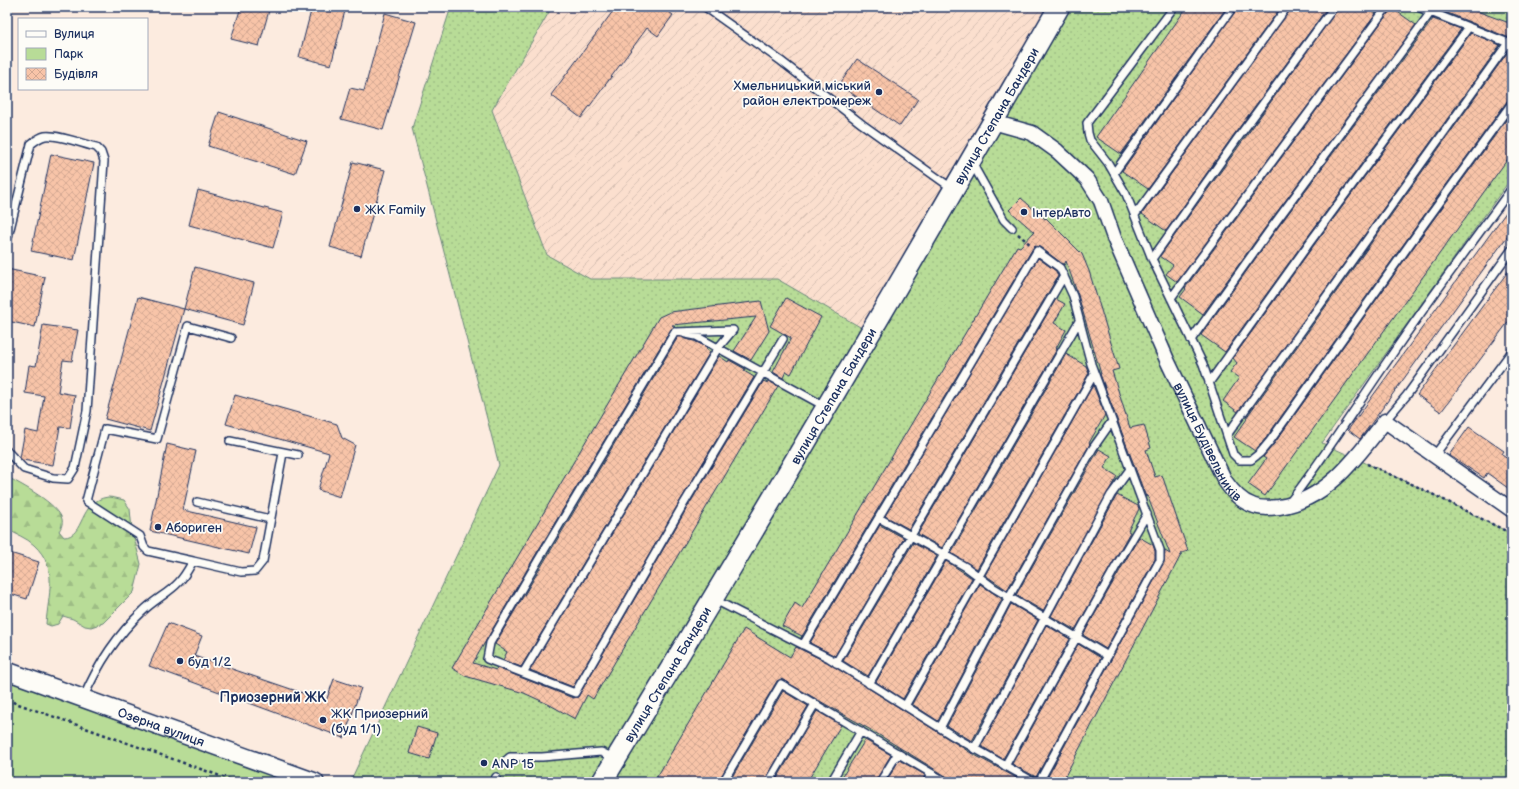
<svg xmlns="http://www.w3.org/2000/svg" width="1519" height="789" font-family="'Balsamiq Sans',sans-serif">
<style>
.industrial{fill:url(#industrial-furrows)}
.grass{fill:url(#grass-dots);stroke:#6a867a}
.forest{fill:url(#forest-firs);stroke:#6a867a}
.park{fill:#b8dc97;stroke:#6a867a}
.building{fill:url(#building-cross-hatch);stroke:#1b2f5e}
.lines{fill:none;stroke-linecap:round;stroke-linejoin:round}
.service-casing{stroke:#1b2f5e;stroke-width:10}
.minor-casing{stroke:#1b2f5e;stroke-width:17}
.tertiary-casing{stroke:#1b2f5e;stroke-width:20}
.secondary-casing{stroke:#1b2f5e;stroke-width:23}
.path{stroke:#1b2f5e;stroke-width:2.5;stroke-dasharray:3 3;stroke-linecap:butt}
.service{stroke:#fdfcf7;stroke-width:7}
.minor{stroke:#fdfcf7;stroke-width:14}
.tertiary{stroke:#fdfcf7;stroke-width:17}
.secondary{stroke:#fdfcf7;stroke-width:20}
.poi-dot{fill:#1b2f5e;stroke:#fdfcf7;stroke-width:1.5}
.labels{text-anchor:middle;stroke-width:3.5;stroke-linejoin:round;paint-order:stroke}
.poi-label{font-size:13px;fill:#1b2f5e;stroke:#fdfcf7;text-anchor:start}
.street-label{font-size:13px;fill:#1b2f5e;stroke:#fdfcf7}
.neighbourhood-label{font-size:14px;font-weight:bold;fill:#1b2f5e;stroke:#fdfcf7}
</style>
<defs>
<pattern id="industrial-furrows" width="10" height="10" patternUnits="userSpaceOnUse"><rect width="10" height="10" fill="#fbdfce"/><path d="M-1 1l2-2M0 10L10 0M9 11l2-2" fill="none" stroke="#d7c0b3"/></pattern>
<pattern id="grass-dots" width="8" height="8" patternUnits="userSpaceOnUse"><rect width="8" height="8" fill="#b8dc97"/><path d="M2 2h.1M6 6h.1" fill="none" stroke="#9ebd85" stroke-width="1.8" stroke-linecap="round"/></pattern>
<pattern id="forest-firs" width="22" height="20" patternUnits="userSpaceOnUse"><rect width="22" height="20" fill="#b8dc97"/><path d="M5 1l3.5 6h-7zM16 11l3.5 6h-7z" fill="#9ebd85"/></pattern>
<pattern id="building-cross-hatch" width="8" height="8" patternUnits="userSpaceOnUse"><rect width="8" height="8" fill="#f8c4a8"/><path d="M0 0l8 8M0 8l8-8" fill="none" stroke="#d4a993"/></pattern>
</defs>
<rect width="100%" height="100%" fill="#fcebdf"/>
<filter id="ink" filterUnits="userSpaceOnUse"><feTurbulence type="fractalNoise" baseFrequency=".025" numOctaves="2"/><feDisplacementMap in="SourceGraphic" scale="8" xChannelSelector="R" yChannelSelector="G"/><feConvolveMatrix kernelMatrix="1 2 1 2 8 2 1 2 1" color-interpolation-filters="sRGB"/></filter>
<g filter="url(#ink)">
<path class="industrial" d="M552,7H1054L867,331L777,279H590L547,255L492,110Z"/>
<path class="grass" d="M451,7H552L492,110L547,255L590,279H777L867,331L594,782H350L499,465L412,128Z
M1066,7H1512V177L1322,443L1418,487L1512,534V782H609Z"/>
<path class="forest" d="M7,477C21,484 58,504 62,519C63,524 61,528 59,531L64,537C85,537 78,501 108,497C113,497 119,499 124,500L130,509L132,530L141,564L134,592L103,623L91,627L85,626L73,619L63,616L58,624L51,626L46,624C48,595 59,568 34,545C27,538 15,534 7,529Z"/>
<path class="park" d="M7,678L297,782H7Z"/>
<path class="building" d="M241,7H270L259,46L231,39Z
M312,7H346L331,65L299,57Z
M616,7H662L673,15L658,36L647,28L581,118L551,95Z
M1187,7H1227L1121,154L1096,137Z
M1238,7H1281L1148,189L1122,171Z
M1292,7H1328L1233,136L1166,231L1142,214Z
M1339,7H1367L1376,14L1177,282L1166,274L1173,265L1160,256Z
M1442,7H1466L1512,24V39L1440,10Z
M1392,8L1416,25L1265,228L1203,314L1180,297L1186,289L1185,288Z
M385,13L416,22L383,130L341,119L350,88L364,91Z
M1433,19L1461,29L1306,239L1225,352L1201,335L1273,234Z
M1471,33L1500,45L1238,412L1223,401L1239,378L1230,372L1237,363L1233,358L1314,245Z
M1510,49H1512V98L1508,100L1420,221L1266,438L1255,451L1234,437L1247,419L1246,418Z
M857,59L918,99L900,126L839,85Z
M219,112L307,141L295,174L208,146Z
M1512,112V153L1265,496L1248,484L1266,459L1263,457L1274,444L1428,227Z
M51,154L94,163L74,260L31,251Z
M353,162L385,170L361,256L330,247Z
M198,190L283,213L273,248L189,225Z
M1021,198L1045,219L1046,218L1082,254L1089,271L1119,369L1112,371L1130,428L1144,425L1151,448L1146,450L1155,477L1162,475L1188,551L1182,553L1062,782H1045L1164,562L1165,551L1170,554L1147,495L1146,497L1100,374H1101L1078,295L1066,261L1064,265L1040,247L1035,246L1033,248L801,638L802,636L782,626L795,603L802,608L1017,246L1020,247L1034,232L1009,210Z
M1512,204V230L1360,439L1348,430Z
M1038,258L1056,271L1058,276L909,529L885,516Z
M1512,266V317L1441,412L1417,395Z
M195,267L254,283L243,325L184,309Z
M7,269L45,277L35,327L7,321Z
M138,297L184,309L150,431L105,419Z
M786,298L821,317L791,374L786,371L783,378L773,372L791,338L770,326Z
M1056,299L1065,304L1054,323L1066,330L1056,348L1057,349L942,548L918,534Z
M761,301L769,331L751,360L734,351L756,317L672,325L675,327L671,329L535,556L473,663L496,670L497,668L573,698L578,697L687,508L763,382L764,381L767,383L768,381L778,386L593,699L587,695L575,719L550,705L524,693L465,676L452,668L659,317L670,312Z
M43,325L78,330L72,361L63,360L58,392L75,395L70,428L60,427L53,465L22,460L20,458L25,430L38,433L44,396L25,393L29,365L36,366Z
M678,337H682L685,339L694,341L707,347L706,349L710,352L521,667L503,660L507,652L495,644Z
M1066,354L1086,366L1089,373L977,569L951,553Z
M719,356L728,362L729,360L745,369L744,371L754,377L679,503L573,687L530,670Z
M1093,385L1105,415L1089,443L1090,444L1007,590L985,575Z
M235,395L337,424L342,438L355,445L340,497L318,490L329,453L226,424Z
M1469,427L1504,451L1502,454L1512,461V491L1487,473L1484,478L1449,455Z
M167,444L196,451L183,510L256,527L249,554L150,531Z
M1099,449L1111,456L1104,468L1117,476L1043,611L1016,595Z
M1117,495L1138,506L1139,509L1128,531L1130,532L1075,630L1051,616Z
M880,525L904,538L835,656L810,643Z
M1139,537L1153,545L1155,551V559L1106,649L1083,635Z
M913,543L937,556L868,676L843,661Z
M10,553L39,562L27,599L7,593V557H9Z
M946,561L972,578L903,699L876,682Z
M980,584L1002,599L938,721L912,704Z
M1011,604L1038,620L972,741L947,726Z
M168,623L202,636L194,656L326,701L334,679L361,688L344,738L149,666Z
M1046,625L1070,639L1003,759L981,746Z
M744,629L790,657L796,647L827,662L971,753L1024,782H951L949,778L871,730L781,679L777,681L718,782H654Z
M1078,644L1101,658L1036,777L1012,764Z
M783,691L808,706L764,782H729Z
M817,711L841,725L807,782H775Z
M417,727L437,733L429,759L409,753Z
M865,740L891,755L875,782H839Z
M899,760L925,775L922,782H886Z"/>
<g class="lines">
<g class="service-casing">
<path id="service" d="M705,7L781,61L862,124L953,189
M1174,7L1087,123L1088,133L1090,140L1108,163L1126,194L1152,259L1203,364L1233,454L1239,460H1251L1260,453L1270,441L1424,224L1512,103
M1418,7L1511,44
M972,163L1004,220L1012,228
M1114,173L1233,7
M1135,215L1287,7
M7,241L31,144C36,140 40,137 45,136C57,134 83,144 96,147L101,152L104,161L87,411L75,468L68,479L53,478L24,469L7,451
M1152,259L1237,139L1334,7
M1171,298L1387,7
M675,332L539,559L490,643L487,659L575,693L683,505L783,339
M686,334L696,336L826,407
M1191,340L1269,231L1431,12
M1209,383L1310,242L1469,27
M1385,421L1407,395L1512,249
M1227,435L1508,43
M230,441L298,455
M1434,456L1512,351
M197,502L270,519
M1289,503C1326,455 1358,403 1393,353C1431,297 1472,243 1512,188
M879,518L966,567L994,588L1108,656
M193,561L148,551L144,547L140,536L86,501L105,429L157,439L188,326L231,338
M713,599L829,658L953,736L1034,782
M803,645L1037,251L1060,268L1073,296L1091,364L1160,550V560L1039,782
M836,663L1064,276
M523,673L718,348L733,330L675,332
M869,684L1079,321
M83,699C97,666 117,635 143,611C154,600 169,593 179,582C185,576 189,568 193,561L241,572L255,571L263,561L283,453
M905,706L1094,374
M940,728L1009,597L1093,448L1112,421
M974,749L1111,495L1130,469
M504,762L510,757H542L601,752L616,759
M1005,766L1115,568L1147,514
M493,782L496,777
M723,782L781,684L946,782
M769,782L815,704
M831,782L861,731
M880,782L898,753
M927,782L932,774"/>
</g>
<g class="minor-casing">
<g id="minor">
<path id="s1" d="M993,122L1032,133L1057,151L1087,179L1101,201L1114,238L1167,360L1225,481C1232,491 1240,501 1252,505C1260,509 1270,508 1279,507C1327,500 1357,457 1385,421L1512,510"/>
</g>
</g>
<g class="tertiary-casing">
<g id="tertiary">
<path id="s2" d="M7,671L315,782"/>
</g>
</g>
<g class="secondary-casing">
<g id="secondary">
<path id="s3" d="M602,782C758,526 910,267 1059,7"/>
</g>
</g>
<path class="path" d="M1018,234L1031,245
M1367,464L1418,487L1512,534
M7,700L237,782"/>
<use href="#service" class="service"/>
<use href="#minor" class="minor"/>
<use href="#tertiary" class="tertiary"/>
<use href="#secondary" class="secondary"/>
</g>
</g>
<g class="poi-dot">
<circle cx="879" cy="92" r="4"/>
<circle cx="357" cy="209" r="4"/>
<circle cx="1024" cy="212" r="4"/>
<circle cx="158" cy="527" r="4"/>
<circle cx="180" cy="661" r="4"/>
<circle cx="323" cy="720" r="4"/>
<circle cx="484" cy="763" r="4"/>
</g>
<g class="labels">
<g class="poi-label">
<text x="871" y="90" text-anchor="end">Хмельницький міський<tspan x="871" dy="15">район електромереж</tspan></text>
<text x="365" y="214">ЖК Family</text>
<text x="1032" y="217">ІнтерАвто</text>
<text x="166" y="532">Абориген</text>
<text x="188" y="666">буд 1/2</text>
<text x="331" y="718">ЖК Приозерний<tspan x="331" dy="15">(буд 1/1)</tspan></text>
<text x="492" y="768">ANP 15</text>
</g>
<g class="street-label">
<text dy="5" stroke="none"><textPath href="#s3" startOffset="774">вулиця Степана Бандери</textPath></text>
<text dy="5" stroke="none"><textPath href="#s3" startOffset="450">вулиця Степана Бандери</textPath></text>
<text dy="5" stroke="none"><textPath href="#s1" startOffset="402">вулиця Будівельників</textPath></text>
<text dy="5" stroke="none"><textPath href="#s3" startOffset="126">вулиця Степана Бандери</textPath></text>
<text dy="5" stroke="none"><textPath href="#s2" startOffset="164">Озерна вулиця</textPath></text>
</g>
<g class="neighbourhood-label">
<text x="273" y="702">Приозерний ЖК</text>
</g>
</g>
<rect width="1519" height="789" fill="none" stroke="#fdfcf7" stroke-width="24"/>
<rect x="12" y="12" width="1495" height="765" fill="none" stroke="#1b2f5e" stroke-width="1.5" filter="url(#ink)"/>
<rect x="18" y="18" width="130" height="72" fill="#fdfcf7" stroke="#a3aaba"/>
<rect x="26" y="31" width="20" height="6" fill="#fdfcf7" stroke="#a3aaba"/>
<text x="54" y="38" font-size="12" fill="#1b2f5e">Вулиця</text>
<rect x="26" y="48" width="20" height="12" fill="#b8dc97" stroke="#a3aaba"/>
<text x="54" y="58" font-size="12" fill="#1b2f5e">Парк</text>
<rect x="26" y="68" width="20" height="12" fill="url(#building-cross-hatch)" stroke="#a3aaba"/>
<text x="54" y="78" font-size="12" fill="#1b2f5e">Будівля</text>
</svg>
